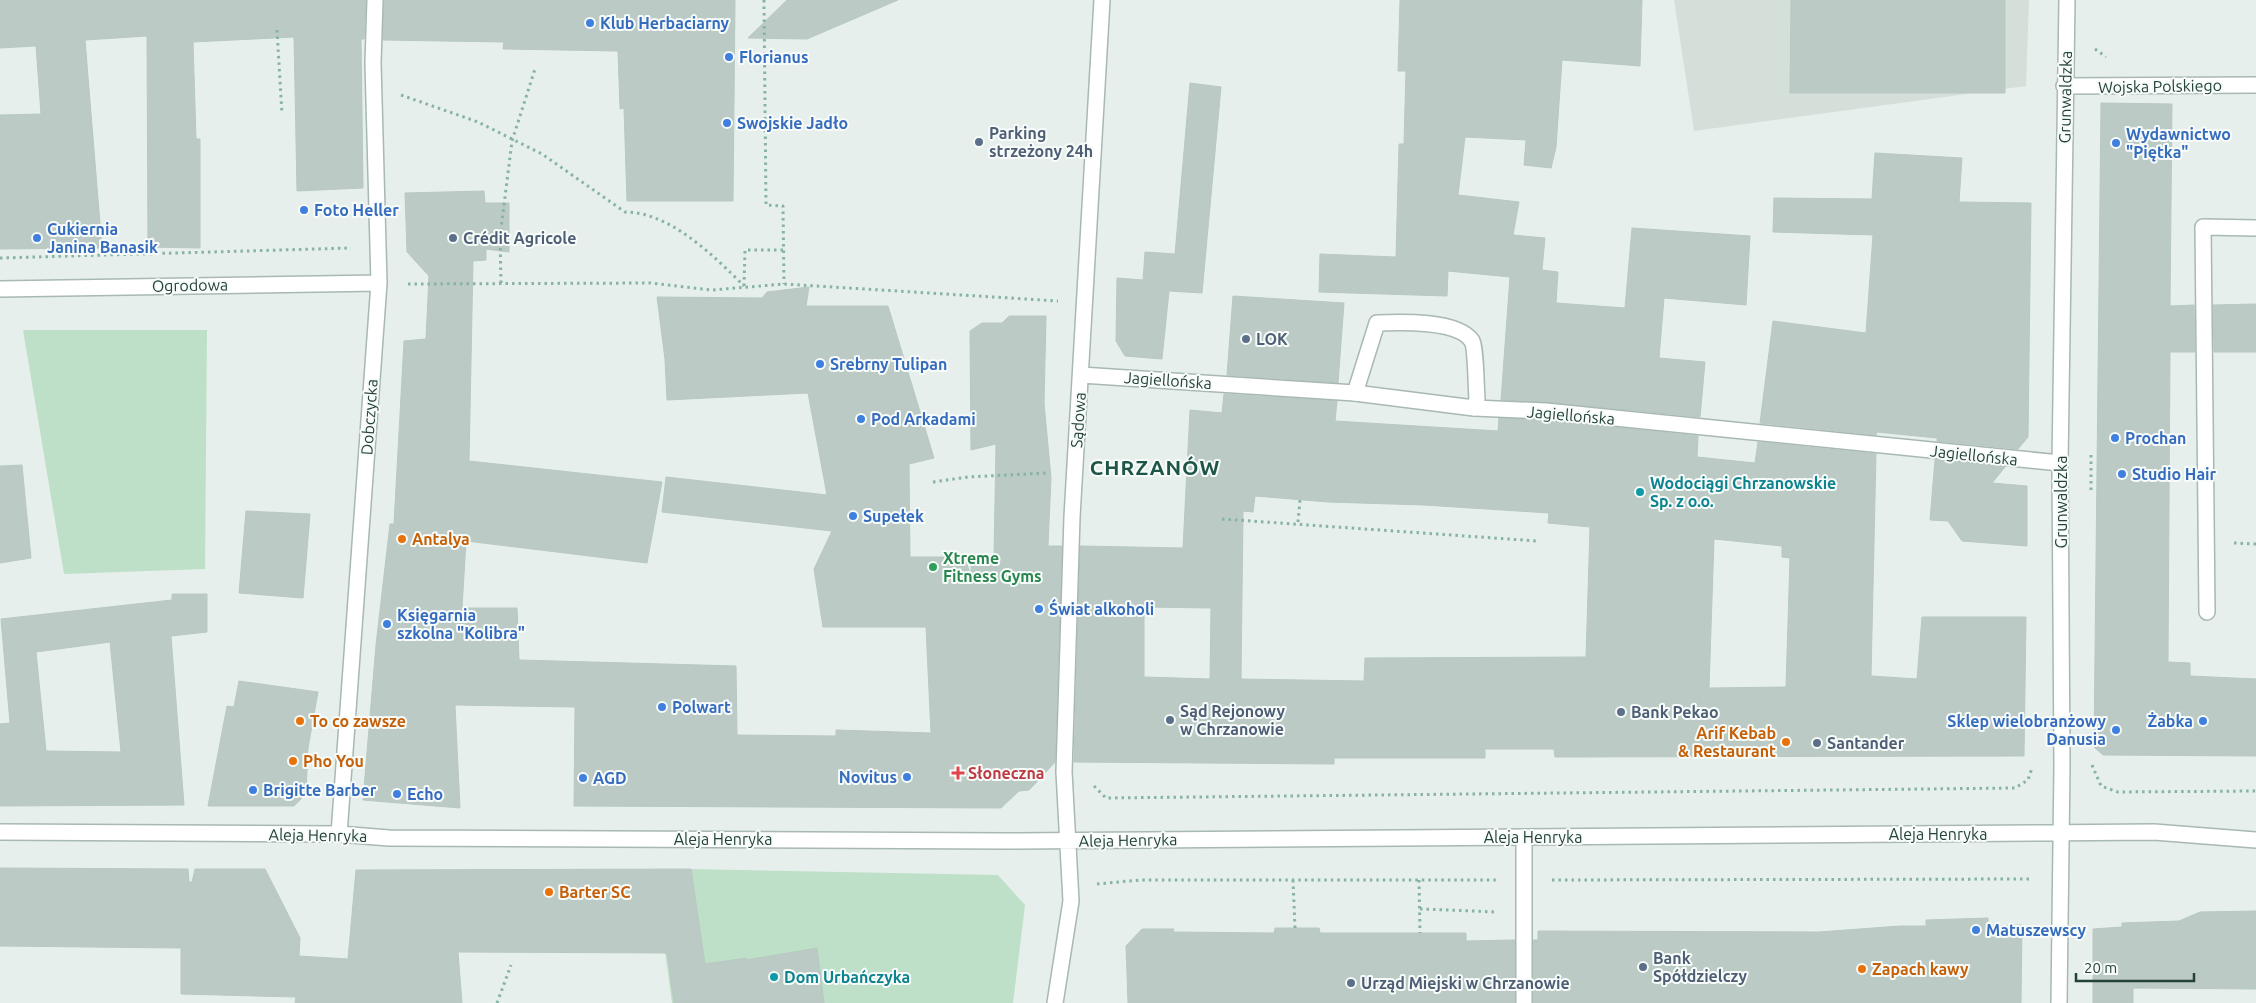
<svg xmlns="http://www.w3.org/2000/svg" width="2256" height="1003" font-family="Ubuntu,sans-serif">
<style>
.built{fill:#d4dfda}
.green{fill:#bfe0c8}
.building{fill:#bbcac4;stroke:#b8c9c2;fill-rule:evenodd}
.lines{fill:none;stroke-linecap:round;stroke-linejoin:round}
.service-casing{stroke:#a8b8b2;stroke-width:18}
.minor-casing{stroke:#a8b8b2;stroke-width:18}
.path{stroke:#86b3a5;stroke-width:3;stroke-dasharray:2.5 4;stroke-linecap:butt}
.service{stroke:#fff;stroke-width:15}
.minor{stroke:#fff;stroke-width:15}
.shop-dot{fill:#3f7fe0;stroke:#f7fbf9;stroke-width:2}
.service-dot{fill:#5c6f8a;stroke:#f7fbf9;stroke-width:2}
.culture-dot{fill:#0f9aa8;stroke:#f7fbf9;stroke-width:2}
.food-dot{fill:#e8710a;stroke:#f7fbf9;stroke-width:2}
.leisure-dot{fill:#2e9e5b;stroke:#f7fbf9;stroke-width:2}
.health-dot{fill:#e0444e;stroke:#f7fbf9;stroke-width:2}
.labels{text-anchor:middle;stroke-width:4;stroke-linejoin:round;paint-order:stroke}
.shop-label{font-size:16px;font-weight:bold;fill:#366cbe;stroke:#f7fbf9;text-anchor:start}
.street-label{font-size:16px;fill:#24423a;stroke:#f7fbf9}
.service-label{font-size:16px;font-weight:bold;fill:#4e5e75;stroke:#f7fbf9;text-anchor:start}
.culture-label{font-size:16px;font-weight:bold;fill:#0d838f;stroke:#f7fbf9;text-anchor:start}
.food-label{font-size:16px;font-weight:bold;fill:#c56008;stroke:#f7fbf9;text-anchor:start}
.leisure-label{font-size:16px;font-weight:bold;fill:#27864d;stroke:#f7fbf9;text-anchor:start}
.health-label{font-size:16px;font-weight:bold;fill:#be3a42;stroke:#f7fbf9;text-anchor:start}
.district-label{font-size:21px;font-weight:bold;letter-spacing:1px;fill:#1f5548;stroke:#f7fbf9}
</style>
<rect width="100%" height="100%" fill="#e6efeb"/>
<path class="built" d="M1674,0H2029L2026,86L1694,131Z"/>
<path class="green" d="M23,330H207L205,569L64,574Z
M691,869L998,875L1025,905L1013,1003H672L665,951Z"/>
<path class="building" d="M0,0H366L364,39H361L363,188L297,191L294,37L193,42L196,139H200V248L148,247L147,36L85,40L102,248L0,249V115L41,114L36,46L0,48Z
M384,0H735L733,201H627L624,108L620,109L618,51L503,49L504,42L383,40Z
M787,0H898L807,39L748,38Z
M1400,0H1642L1640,66L1562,60L1556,147L1551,168L1524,165L1526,140L1465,137L1458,195L1519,202L1513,235L1545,238L1542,270L1558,272L1556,303L1625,308L1632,228L1750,236L1746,305L1664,298L1659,358L1705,362L1700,417L1547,402L1501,400L1510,277L1448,271L1447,296L1319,292L1320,254L1396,257L1399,144H1404L1406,71H1398Z
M1791,0H2005V93H1790Z
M1190,83L1221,87L1202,293L1169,291L1162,359L1125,356L1116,341L1117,278L1143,280L1145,252L1175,254Z
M2101,103L2172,104L2170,306L2194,305L2195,352H2170L2168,662L2190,663V676L2256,679V756L2103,755L2094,747Z
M1875,153L1962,158L1959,202L2031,203L2028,437L2018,449L1937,441V438L1877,432L1876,435L1760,423L1773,321L1866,333L1873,235L1773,232L1774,198L1872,199Z
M484,191L485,203H509V252L486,249V260L473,261L469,461L662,482L647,563L466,541L462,608H517L519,660L736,666L737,735L836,736V730L931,733L926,627H823L814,569L832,531L662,512L666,477L827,495L808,393L667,400L665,359L657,297L762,298L767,292L809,287L806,306H888L934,458L909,464L910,557H965L971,577V557H994L996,444L971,450L970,331L982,323H1002L1009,316H1046L1044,403L1051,478L1048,546H1062L1055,762L1034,785L1029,790L1019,791L1001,808L574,806L575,707L455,705L460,808L363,800L376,645L390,524H394L404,341L426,339L429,276L407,252L405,193Z
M1233,296L1344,303L1338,383L1227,375Z
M2256,304V352H2214L2213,305Z
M1224,394L1337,401L1335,421L1498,431L1499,418L1545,420L1698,436L1697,457L1755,463L1758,442L1876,454L1871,676L1917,679L1922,617H2026L2024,756L1555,757L1554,749H1485V758H1334V764L1074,762L1080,546L1183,548L1190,410L1222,413ZM1255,496L1328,502L1424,505L1549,513L1548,523L1590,527L1586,657L1365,658L1364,681L1241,679L1243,511L1253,512ZM1714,539L1782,546V557L1790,558L1786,687L1709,688ZM1144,607L1211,608L1210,679L1144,677Z
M1935,460L2005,467L1992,483L2027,486V546L1962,541L1948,521L1930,520Z
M22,465L31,558L0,563V466Z
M246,511L310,514L303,598L239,593Z
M172,594H207V632L171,636L184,805L0,806V724L10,723L1,619L172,600ZM110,642L121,752L46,751L36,652Z
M239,681L318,692L308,748L306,794L294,806H208L227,706L234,707Z
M0,868L188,869L189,882H192L195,869H265L300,938L299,956L348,959L356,870L691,869L705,964L746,958V960L817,948L824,1003H674L667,953L458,952L462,1003H295L296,997L181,994V948L0,946Z
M2256,911V989L2133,988V1003H2093V929L2122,927V923L2179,921L2200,912Z
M1988,918V926L2022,925L2021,1003H1533V940H1538V931L1819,932L1900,926H1926V920Z
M1275,928H1319L1320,933H1466V941L1515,940V1003H1128L1126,946L1142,929H1174L1173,932L1274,933Z"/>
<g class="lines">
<g class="service-casing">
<path id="service" d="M1355,393L1377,323C1400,322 1458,320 1472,341C1476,348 1476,388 1477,399L1474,408
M1524,837V1003"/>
</g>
<g class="minor-casing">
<path id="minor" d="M2064,86L2256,85
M0,289L379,283
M1081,375L1355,393L1474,408L1546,411L2060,463
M2207,612L2203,227L2256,228
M0,832L339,834L389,838L1004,841L2154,832L2256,840
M339,834L379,283L373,63L375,0
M1055,1003L1071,901L1064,772L1072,517L1102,0
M2059,1003L2062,765L2060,463L2067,0"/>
</g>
<path class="path" d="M764,0L766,205L783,206L784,284
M277,30L282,114
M2095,49L2106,57
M401,95L478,122L542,154L625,212C670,212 714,256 744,286
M0,258L351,248
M501,283L500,237L512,141L535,69
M408,284L650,283L712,290L784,284L1058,301
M744,286L745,250H783
M2091,455V491
M933,482L968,477L1046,473
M1222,519L1537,541
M1298,522L1300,500
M2234,543L2256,544
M2092,765L2101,786L2118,792L2256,791
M1094,786L1106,798L2015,788L2028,780L2032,768
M1293,880L1295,928
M1419,880L1420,933
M1552,880L2033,879
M1097,884L1140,880H1496
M1420,909L1497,912
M497,1003L511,965"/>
<use href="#service" class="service"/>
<use href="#minor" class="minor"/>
</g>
<g class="shop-dot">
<circle cx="590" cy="23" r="5"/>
<circle cx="729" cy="57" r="5"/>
<circle cx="727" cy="123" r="5"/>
<circle cx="2116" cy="143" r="5"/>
<circle cx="304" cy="210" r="5"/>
<circle cx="37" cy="238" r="5"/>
<circle cx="820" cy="364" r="5"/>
<circle cx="861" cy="419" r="5"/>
<circle cx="2115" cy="438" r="5"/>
<circle cx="2122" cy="474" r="5"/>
<circle cx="853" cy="516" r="5"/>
<circle cx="1039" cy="609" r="5"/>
<circle cx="387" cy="624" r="5"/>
<circle cx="662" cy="707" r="5"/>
<circle cx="2203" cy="721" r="5"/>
<circle cx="2116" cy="730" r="5"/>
<circle cx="907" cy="777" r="5"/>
<circle cx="583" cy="778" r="5"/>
<circle cx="253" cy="790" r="5"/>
<circle cx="397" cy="794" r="5"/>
<circle cx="1976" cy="930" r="5"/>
</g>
<g class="service-dot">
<circle cx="979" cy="142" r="5"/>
<circle cx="453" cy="238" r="5"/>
<circle cx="1246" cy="339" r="5"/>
<circle cx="1621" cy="712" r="5"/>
<circle cx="1170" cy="720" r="5"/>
<circle cx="1817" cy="743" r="5"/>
<circle cx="1643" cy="967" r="5"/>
<circle cx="1351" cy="983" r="5"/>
</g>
<g class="culture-dot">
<circle cx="1640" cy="492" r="5"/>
<circle cx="774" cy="977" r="5"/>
</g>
<g class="food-dot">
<circle cx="402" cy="539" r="5"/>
<circle cx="300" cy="721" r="5"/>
<circle cx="1786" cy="742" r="5"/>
<circle cx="293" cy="761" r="5"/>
<circle cx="549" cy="892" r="5"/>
<circle cx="1862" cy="969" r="5"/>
</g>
<circle class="leisure-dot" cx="933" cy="567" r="5"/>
<path class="health-dot" d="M955.5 765.5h5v5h5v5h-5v5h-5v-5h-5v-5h5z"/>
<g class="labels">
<g class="shop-label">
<text x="600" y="29">Klub Herbaciarny</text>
<text x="739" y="63">Florianus</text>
<text x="737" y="129">Swojskie Jadło</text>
<text x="2126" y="140">Wydawnictwo<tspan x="2126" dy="18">"Piętka"</tspan></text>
<text x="314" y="216">Foto Heller</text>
<text x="47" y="235">Cukiernia<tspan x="47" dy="18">Janina Banasik</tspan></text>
<text x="830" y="370">Srebrny Tulipan</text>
<text x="871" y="425">Pod Arkadami</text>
<text x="2125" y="444">Prochan</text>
<text x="2132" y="480">Studio Hair</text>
<text x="863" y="522">Supełek</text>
<text x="1049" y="615">Świat alkoholi</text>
<text x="397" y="621">Księgarnia<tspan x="397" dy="18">szkolna "Kolibra"</tspan></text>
<text x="672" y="713">Polwart</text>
<text x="2106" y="727" text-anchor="end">Sklep wielobranżowy<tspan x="2106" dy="18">Danusia</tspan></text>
<text x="2193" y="727" text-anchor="end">Żabka</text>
<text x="897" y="783" text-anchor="end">Novitus</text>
<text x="593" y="784">AGD</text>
<text x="263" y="796">Brigitte Barber</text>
<text x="407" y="800">Echo</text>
<text x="1986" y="936">Matuszewscy</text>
</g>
<g class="street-label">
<text transform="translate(2160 86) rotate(-1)" y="6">Wojska Polskiego</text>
<text transform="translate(2065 97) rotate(-89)" y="6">Grunwaldzka</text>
<text transform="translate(190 285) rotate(-1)" y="6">Ogrodowa</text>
<text transform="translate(1168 380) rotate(4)" y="6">Jagiellońska</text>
<text transform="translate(1571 415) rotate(5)" y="6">Jagiellońska</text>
<text transform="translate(369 417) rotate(-86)" y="6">Dobczycka</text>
<text transform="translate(1078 420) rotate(-86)" y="6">Sądowa</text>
<text transform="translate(1974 455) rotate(6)" y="6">Jagiellońska</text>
<text transform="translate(2061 502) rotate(-90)" y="6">Grunwaldzka</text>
<text x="1938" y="840">Aleja Henryka</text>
<text transform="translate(318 835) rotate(1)" y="6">Aleja Henryka</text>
<text x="1533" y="843">Aleja Henryka</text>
<text x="723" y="845">Aleja Henryka</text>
<text transform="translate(1128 840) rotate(-1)" y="6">Aleja Henryka</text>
</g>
<g class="service-label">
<text x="989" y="139">Parking<tspan x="989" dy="18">strzeżony 24h</tspan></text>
<text x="463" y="244">Crédit Agricole</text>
<text x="1256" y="345">LOK</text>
<text x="1180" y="717">Sąd Rejonowy<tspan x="1180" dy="18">w Chrzanowie</tspan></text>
<text x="1631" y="718">Bank Pekao</text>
<text x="1827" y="749">Santander</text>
<text x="1653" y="964">Bank<tspan x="1653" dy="18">Spółdzielczy</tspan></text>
<text x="1361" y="989">Urząd Miejski w Chrzanowie</text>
</g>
<g class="culture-label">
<text x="1650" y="489">Wodociągi Chrzanowskie<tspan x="1650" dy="18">Sp. z o.o.</tspan></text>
<text x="784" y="983">Dom Urbańczyka</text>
</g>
<g class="food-label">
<text x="412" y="545">Antalya</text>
<text x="310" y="727">To co zawsze</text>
<text x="1776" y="739" text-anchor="end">Arif Kebab<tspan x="1776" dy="18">&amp; Restaurant</tspan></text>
<text x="303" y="767">Pho You</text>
<text x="559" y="898">Barter SC</text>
<text x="1872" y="975">Zapach kawy</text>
</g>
<g class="leisure-label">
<text x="943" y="564">Xtreme<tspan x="943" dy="18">Fitness Gyms</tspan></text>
</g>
<g class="health-label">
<text x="968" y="779">Słoneczna</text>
</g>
<g class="district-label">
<text x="1155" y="475">CHRZANÓW</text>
</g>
</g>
<path d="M2076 973v8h118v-8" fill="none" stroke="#24423a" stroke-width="2.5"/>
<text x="2084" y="973" font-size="15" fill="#24423a" stroke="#f7fbf9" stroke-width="4" paint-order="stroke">20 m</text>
</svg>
